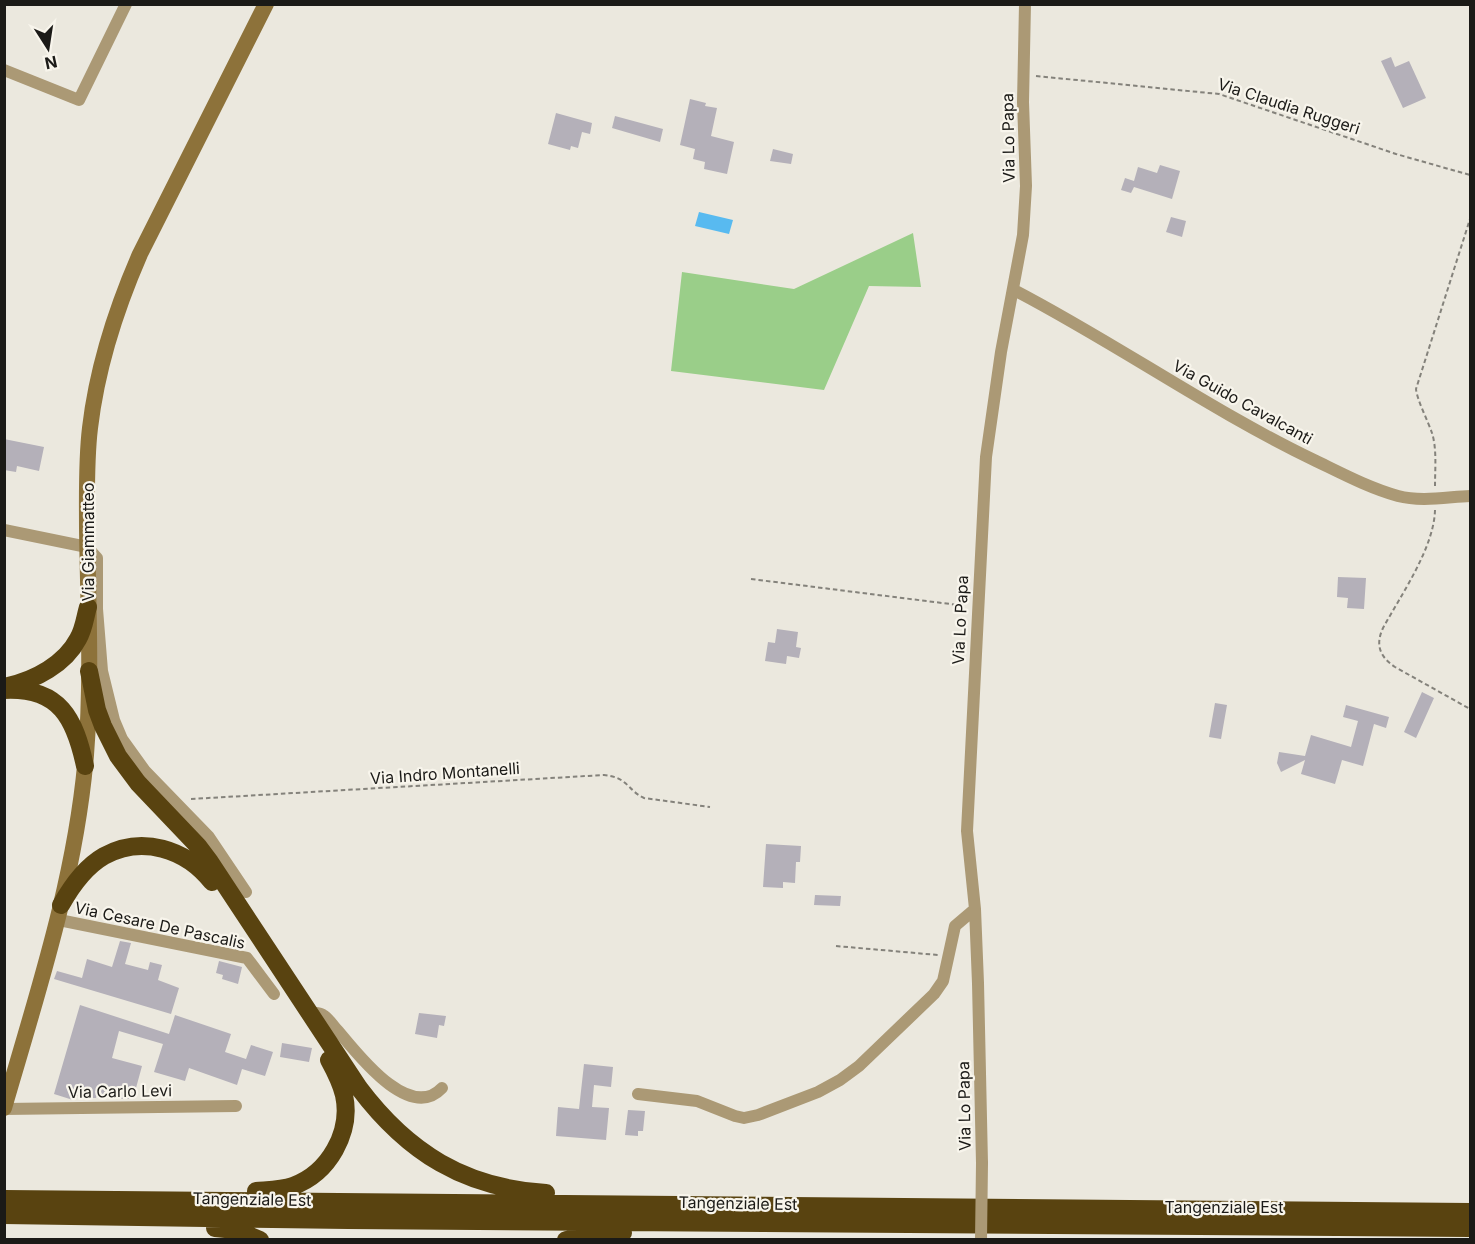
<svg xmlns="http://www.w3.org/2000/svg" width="1475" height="1244" font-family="Inter,sans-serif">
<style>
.green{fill:#9ace89}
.water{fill:#58baf0}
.building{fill:#b4b0b9}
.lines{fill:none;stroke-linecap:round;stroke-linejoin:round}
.path{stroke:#84827b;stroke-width:2;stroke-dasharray:4.5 3;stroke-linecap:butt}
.street{stroke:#ab9975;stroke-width:12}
.secondary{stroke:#8d723a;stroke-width:16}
.highway{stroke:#594310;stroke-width:18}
.street-bridge{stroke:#ab9975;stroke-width:12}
.labels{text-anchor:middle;stroke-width:4.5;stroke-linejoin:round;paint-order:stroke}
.street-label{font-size:16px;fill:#1b1a17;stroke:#f8f5ec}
</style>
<rect width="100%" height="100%" fill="#ebe8de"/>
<path class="green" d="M913,233L921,287L869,286L824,390L671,371L682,272L794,289Z"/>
<path class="water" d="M699,212L733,220L729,234L695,226Z"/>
<path class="building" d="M1391,57L1395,67L1388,70L1409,61L1426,98L1403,108L1381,61Z
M690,99L706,103L705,106L717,108L711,136L734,142L727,174L704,169L705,162L693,159L695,149L680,145Z
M556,113L592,123L590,134L582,132L578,148L571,146L570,150L548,144Z
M615,116L663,129L660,142L612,128Z
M773,149L793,154L791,164L770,161Z
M1160,165L1180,171L1172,199L1134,187L1131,193L1121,190L1125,178L1134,181L1138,167L1157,173Z
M1171,217L1186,221L1182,237L1166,232Z
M4,439L44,447L39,471L17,466L16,472L4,470Z
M1338,577L1366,578L1364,609L1347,608L1348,598L1337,597Z
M777,629L798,632L796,647L801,648L799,658L787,656L786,664L765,661L768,642L775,643Z
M1422,692L1434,698L1416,738L1404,732Z
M1215,703L1227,705L1221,739L1209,737Z
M1346,705L1389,717L1386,728L1374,724L1363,766L1342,760L1335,784L1301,774L1305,760L1281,772L1277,763L1279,752L1305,756L1311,735L1351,747L1358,721L1343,717Z
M766,844L801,846L800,862H796L795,883L783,882V888L763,887Z
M815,895L841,896L840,906L814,905Z
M120,941L131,943L125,964L148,970L150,962L162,965L158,980L179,988L171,1014L54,979L57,971L82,978L87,959L112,967Z
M219,961L242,967L238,984L222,979L223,975L216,973Z
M80,1005L169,1034L175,1015L231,1034L225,1052L246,1059L251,1045L273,1052L265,1076L242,1069L237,1085L189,1068L185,1081L154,1072L163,1044L119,1031L112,1058L142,1066L133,1099H116L97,1094L96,1098H84L74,1095L73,1100L54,1094Z
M419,1013L446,1016L444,1026L439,1025L437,1038L415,1034Z
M282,1043L312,1048L309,1062L280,1057Z
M584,1064L613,1067L611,1087L594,1085L592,1107L609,1108L606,1140L556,1136L558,1107L579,1109Z
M628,1110L645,1111L643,1131H638V1136L625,1135Z"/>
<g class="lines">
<path class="path" d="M1036,76L1219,94L1396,154L1470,175
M1470,189V200
M1435,486C1435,469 1437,449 1432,433C1428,421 1417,400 1416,389L1470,219
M1435,510C1434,548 1401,595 1383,628C1375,645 1380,657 1395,667L1470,709
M751,579L966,606
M191,799L604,775C628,777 628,791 644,798L710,807
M836,946L938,955"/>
<path class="street" d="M4,70L79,100L126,4
M1014,290C1116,343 1210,410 1314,460C1341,473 1369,488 1398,496C1421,502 1447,497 1470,496
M4,530L87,547L97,558V609L102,671L114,720L122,739L145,771L209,837L246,892
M59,920L247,958L274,994
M309,1012C313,1013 320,1013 323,1015C329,1018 334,1028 339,1032C359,1056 410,1122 442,1088
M638,1094L697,1101L735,1116L744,1118L758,1115L818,1092L840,1080L859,1066L934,994L943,981L955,926L975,909
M4,1109L236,1106
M982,1163L978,983L975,909L967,831L986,457L1001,352L1023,235L1026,186L1023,102L1025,4"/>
<path class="secondary" d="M4,1108C38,991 76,876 86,755C92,679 88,603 87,528C87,494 86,461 90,428C97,368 116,309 140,254L266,4"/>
<path class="highway" d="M89,671L97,710L103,726L118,756L138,783L198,846L210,862L359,1088C408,1153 465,1188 546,1193
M8,686C35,680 65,664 78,639C84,629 85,617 88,607
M4,690C60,687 75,719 85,766
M61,905C71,887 85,867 104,856C142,835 186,849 212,882
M256,1191C268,1190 282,1190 293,1186C329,1173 352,1132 344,1095C341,1083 335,1071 329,1060
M4,1199L1470,1212
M4,1215L348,1220L1470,1228
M215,1228L236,1230L260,1240
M566,1240L606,1233H623"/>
<path class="street-bridge" d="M981,1240L982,1163"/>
</g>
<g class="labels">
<g class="street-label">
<text transform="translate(1289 106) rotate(18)" y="6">Via Claudia Ruggeri</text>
<text transform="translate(1008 138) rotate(-91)" y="6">Via Lo Papa</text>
<text transform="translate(1243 402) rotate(29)" y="6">Via Guido Cavalcanti</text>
<text transform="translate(88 542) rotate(-90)" y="6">Via Giammatteo</text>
<text transform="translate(960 620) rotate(-87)" y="6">Via Lo Papa</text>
<text transform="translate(445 773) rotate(-4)" y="6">Via Indro Montanelli</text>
<text transform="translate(160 925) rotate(12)" y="6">Via Cesare De Pascalis</text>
<text transform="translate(120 1091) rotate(-1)" y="6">Via Carlo Levi</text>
<text transform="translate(964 1106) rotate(-91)" y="6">Via Lo Papa</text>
<text transform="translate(252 1199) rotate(1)" y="6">Tangenziale Est</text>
<text transform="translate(738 1203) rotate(1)" y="6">Tangenziale Est</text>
<text x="1224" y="1213">Tangenziale Est</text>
</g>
</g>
<rect width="1475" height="1244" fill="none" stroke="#1b1a17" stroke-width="12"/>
<g transform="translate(48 48) rotate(168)" stroke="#f8f5ec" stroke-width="4.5" paint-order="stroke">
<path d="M0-4.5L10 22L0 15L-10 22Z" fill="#1b1a17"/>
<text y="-9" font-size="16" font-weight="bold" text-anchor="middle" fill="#1b1a17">N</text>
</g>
</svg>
